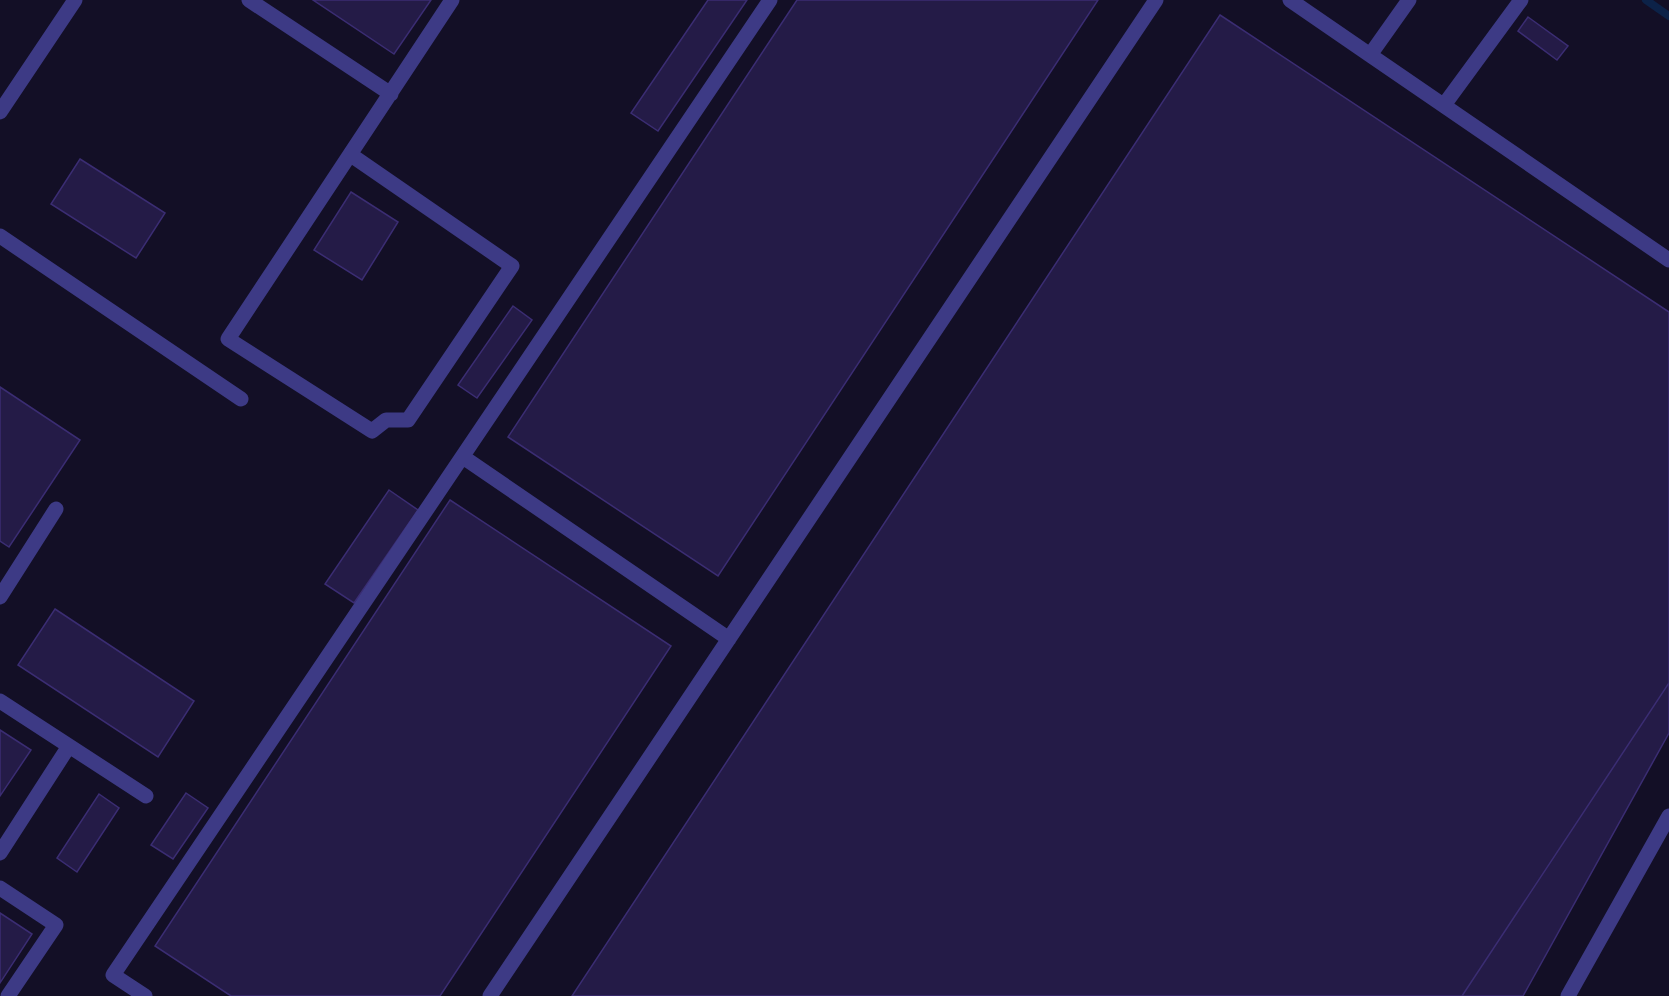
<svg xmlns="http://www.w3.org/2000/svg" width="1669" height="996" font-family="'Exo 2',sans-serif">
<style>
.lines{fill:none;stroke-linecap:round;stroke-linejoin:round}
.stream{stroke:#0c2248;stroke-width:8}
.building{fill:#241b47;stroke:#3b2d73;stroke-width:1.5}
.minor{stroke:#3d3a85;stroke-width:15}
</style>
<rect width="100%" height="100%" fill="#130f26"/>
<g class="lines">
<path class="stream" d="M1646,0L1669,16"/>
</g>
<path class="building" d="M313,0H431L394,54Z
M708,0H747L658,131L631,113Z
M797,0H1098L718,576L508,437Z
M1220,15L1669,312V683L1462,996H572Z
M1528,17L1568,46L1557,60L1518,31Z
M80,159L165,213L136,258L51,204Z
M351,192L398,222L362,280L314,250Z
M513,306L532,320L477,398L458,385Z
M0,387L80,440L9,547L0,541Z
M389,490L418,510L354,603L325,584Z
M450,500L671,646L440,996H231L155,946Z
M55,609L194,701L158,757L18,665Z
M1669,683V733L1523,996H1462Z
M0,730L31,750L0,796Z
M186,793L208,808L173,859L151,845Z
M99,794L119,808L77,872L57,858Z
M0,913L32,934L0,983Z"/>
<g class="lines">
<path class="minor" d="M249,0L391,94
M1290,0L1370,55L1409,0
M1370,55L1669,260
M1444,105L1521,0
M0,112L75,0
M351,155L512,266L408,420H386L372,431L228,339L452,0
M0,236L241,399
M463,457L729,639
M0,597L56,509
M0,701L146,796
M0,853L69,746
M0,888L56,925L8,996
M145,996L113,975L770,0
M490,996L1156,0
M1568,996L1669,816"/>
</g>
</svg>
